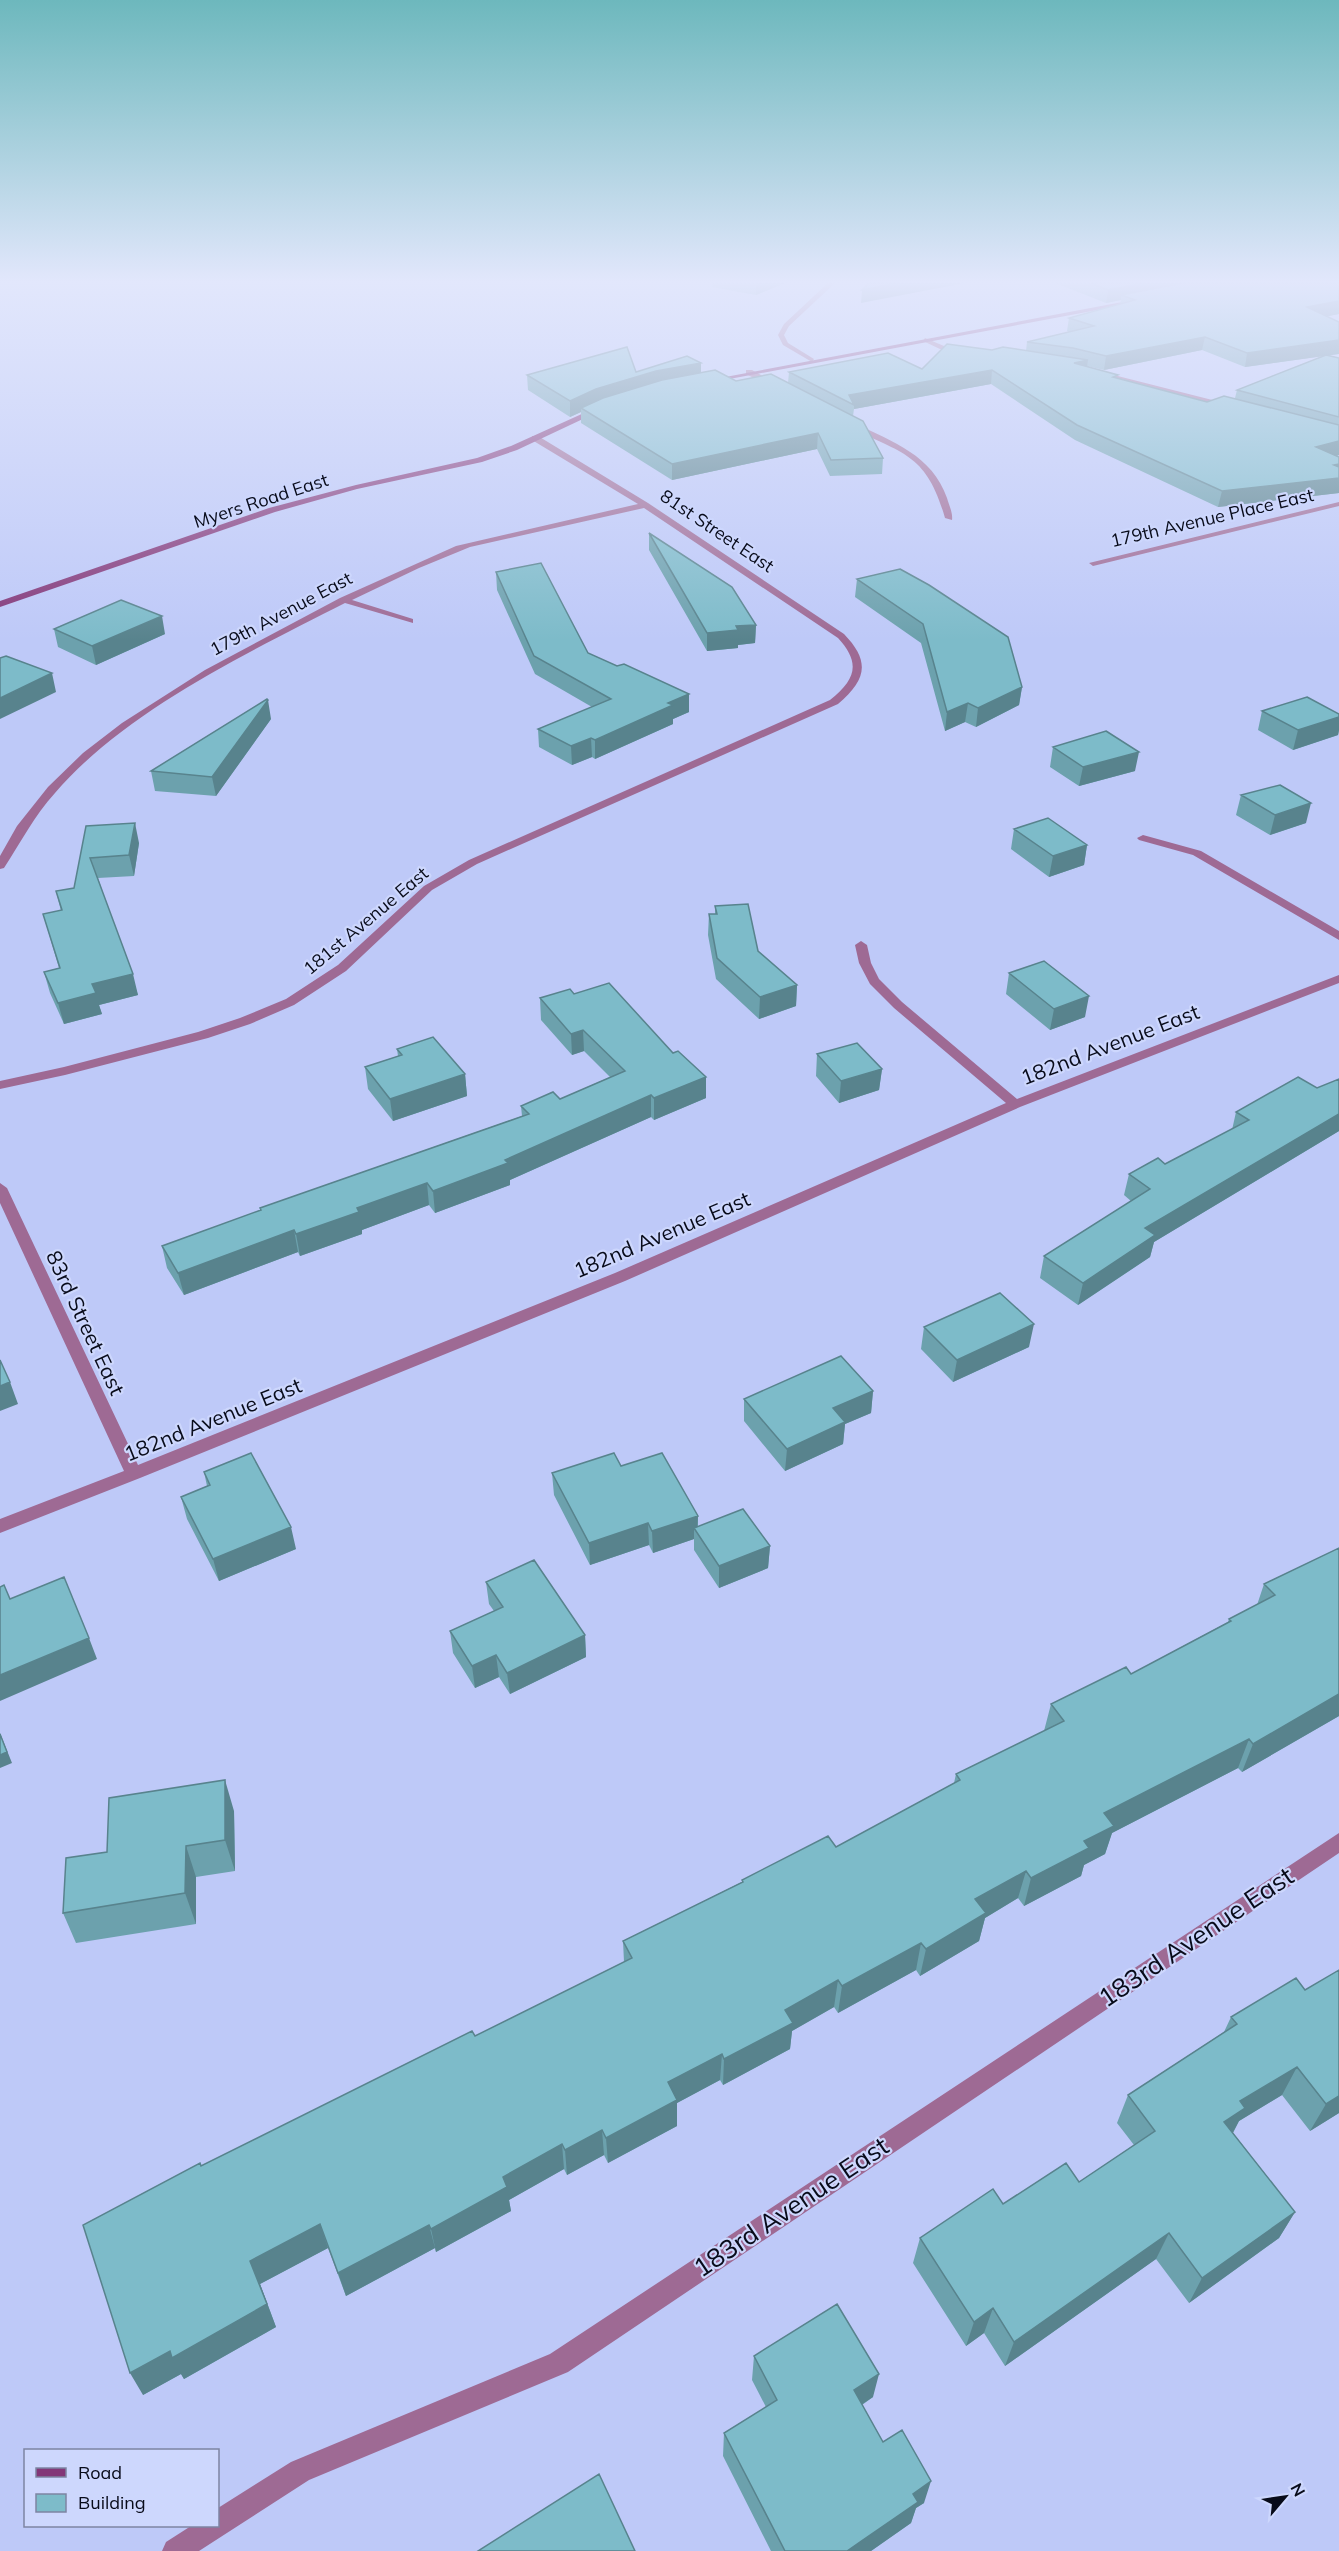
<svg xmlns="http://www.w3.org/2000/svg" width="1339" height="2551" font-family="Mulish,sans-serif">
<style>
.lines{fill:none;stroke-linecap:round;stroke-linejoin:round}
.street{fill:#9e6a94;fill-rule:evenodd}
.secondary{fill:#833778;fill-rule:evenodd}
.wall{fill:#6ca1ad;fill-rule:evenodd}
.shaded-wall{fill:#58838d}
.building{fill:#7dbbc9;stroke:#58838d;stroke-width:1.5}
.labels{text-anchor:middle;stroke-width:4.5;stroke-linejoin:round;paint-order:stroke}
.far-street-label{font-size:18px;fill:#080b1a;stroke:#cdd7fd}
.street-label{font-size:21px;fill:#080b1a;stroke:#cdd7fd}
.near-street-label{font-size:26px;fill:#080b1a;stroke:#cdd7fd}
</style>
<rect width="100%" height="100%" fill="#bec9f8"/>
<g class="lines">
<path class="street" d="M828,283H835L789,326L784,335L788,343L814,359L812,362L783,345L778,335L784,324Z
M925,338L944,346L965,351L962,353L940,349L923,341Z
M746,370H752L780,386L773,388L746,374Z
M1098,371L1232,405L1233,407L1229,409L1095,375Z
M850,424H856C893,442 932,455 947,498C949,505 953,513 952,520L945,518C927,455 905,454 850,428Z
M532,436H538L648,503L844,634C871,662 866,680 838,704L477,864L432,890L346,971L294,1005L250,1024L208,1038L65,1075L0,1089V1081L64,1067L198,1032L240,1018L286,999L338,965L424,886L469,860L830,700C856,679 861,663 838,638L644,508L470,547L419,568L352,600L413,619V623L345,603C249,652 125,711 55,793C34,816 21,842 4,868L0,869V856L17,826L48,787L83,753L122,723L205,670L340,598L456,546L638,504L532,440Z
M1339,502V506L1093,566L1089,563Z
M1143,835L1201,851L1339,931V940L1193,855L1139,840L1137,838Z
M861,941L867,945L871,963L879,979L902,1002L1017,1099L1339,975V983L1020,1107L625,1281L140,1478L0,1533V1519L124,1471L0,1203V1183L7,1188L138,1465L615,1273L1006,1103L894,1008L870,984L859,963L855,945Z
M1339,1833V1853L568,2372L309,2480L199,2551H162L166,2542L191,2526H218V2508L291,2462L550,2354Z"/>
<path class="secondary" d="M1133,300L1135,303L708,383L704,381Z
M595,408L602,410L517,450L482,462L357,489L275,512L0,607V601L269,508L356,485L477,458L511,446Z"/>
</g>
<path class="wall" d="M713,283H785L756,295L712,287Z
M1055,283H1339V314L1327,316L1339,354L1328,355L1339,358V455L1337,456L1339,457V493L1218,507L1075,440L991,384L854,409L853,416L883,458L882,474L830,476L817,449L672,480L581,423V412L570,417L528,390L527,375L636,372L701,373L736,381L788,383L789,372L922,369L992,350L1026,351L1027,342L1069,332L1067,331L1069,318L1120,304L1121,300L1106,303ZM1202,350L1245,367L1323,356L1237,390L1235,398L1207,402L1117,378L1087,366L1104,370Z
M649,533L756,625L755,643L738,645V648L707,651L649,550Z
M496,572L588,653L617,666L689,694V712L673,719V724L595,759L592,757L572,765L539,747L538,729L592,707L535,674L497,590Z
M857,579L1022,687L1019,705L976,727L965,722L945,731L921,643L855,597Z
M54,629L165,634L96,665L58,647Z
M1262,711L1339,714V730L1338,735L1293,750L1258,730Z
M271,719L216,796L155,791L151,771Z
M1053,747L1135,771L1079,786L1050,767Z
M1241,795L1306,823L1270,835L1236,815Z
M86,826L139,843L134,876L98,878L138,995L99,1005L102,1014L64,1024L50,993L44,972L59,968L43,914L61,911L56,891L74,888Z
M1014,829L1087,845L1084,865L1049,877L1011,849Z
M715,906L758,951L797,985L796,1006L759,1019L716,979L708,935L709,914H715Z
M1009,973L1085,1017L1050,1030L1006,994Z
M574,994L673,1053L706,1077V1098L654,1120L651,1117L510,1180V1185L435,1213L429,1205L362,1230V1234L300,1256L298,1252L184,1295L167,1268L162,1246L261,1210L260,1208L522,1116L521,1106L560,1099L610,1077L584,1051L572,1055L541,1020L540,998Z
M397,1049L465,1074L467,1096L393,1121L368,1089L365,1067L398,1056Z
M817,1054L882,1069L879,1090L839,1103L816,1076Z
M1339,1079V1131L1154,1242L1150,1257L1078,1305L1040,1278L1044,1256L1131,1201L1124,1195L1129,1174L1165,1164L1232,1130L1236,1112L1317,1088Z
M924,1327L1029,1347L953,1382L921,1349Z
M873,1391L871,1413L845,1424L843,1444L785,1471L744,1421V1399Z
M621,1466L698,1516V1527L770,1546L768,1568L719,1588L694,1550V1539L653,1553L649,1545L590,1565L554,1495L552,1473Z
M204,1472L296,1549L219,1581L187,1519L181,1497L207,1486Z
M1339,1548V1716L1242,1772L1238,1768L1112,1833L1105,1854L1084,1865L1081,1876L1024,1906L1018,1898L985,1918L979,1941L920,1976L916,1970L838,2013L834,2007L792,2031L790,2049L723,2085L720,2080L677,2103V2126L608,2163L604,2155L567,2175L564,2169L509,2200L511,2211L436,2252L435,2248L346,2296L328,2248L260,2284L276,2327L184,2379L181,2374L143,2395L201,2166L475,2036L624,1962L623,1941L742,1882V1880L836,1847L954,1783L956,1774L1044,1731L1051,1704L1131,1674L1228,1622L1229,1619L1257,1605L1264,1584Z
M486,1582L585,1635L586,1657L510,1694L499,1677L475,1688L453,1653L450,1631L494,1611L489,1604Z
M234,1811L235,1871L196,1877V1924L76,1943L63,1913L107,1852Z
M1339,1970V2113L1310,2131L1282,2095L1239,2121L1233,2133L1295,2212L1279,2238L1189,2303L1156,2259L1005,2366L984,2333L966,2346L913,2263L920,2238L1003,2204L1079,2182L1134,2145L1117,2123L1128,2095L1224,2032L1231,2017L1305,1990Z
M754,2356L873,2397L862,2405L883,2442L924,2503L916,2508L911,2523L871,2551H771L723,2456L724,2433L766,2407L752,2380Z"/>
<path class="shaded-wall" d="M756,283H785L756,295Z
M897,283H965L861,303L862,290Z
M1143,283H1211L1121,295V300L1106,303L1108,290Z
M1339,301V314L1304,321L1307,307Z
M1205,337L1202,350L1104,370L1106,356Z
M1339,340V354L1245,367L1247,353Z
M1088,360L1086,374L1074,363Z
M701,363V378L581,408V412L570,417V401L596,389L656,371Z
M992,370L991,384L854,409V405L849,395Z
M818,433L817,449L672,480V464Z
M1339,441V455L1312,462L1316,447Z
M1339,464V493L1218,507L1222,491Z
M162,616L165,634L96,665L92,646Z
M756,625L755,643L738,645V648L707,651V633L736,626Z
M52,673L56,692L0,719V698Z
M1022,687L1019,705L976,727L978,708Z
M689,694V712L673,719V724L595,759V740L668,703Z
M268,700L271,719L216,796L212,777Z
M968,703L965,722L945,731L947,712Z
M1339,717V730L1338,735L1293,750L1298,730Z
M591,738L592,757L572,765L571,746Z
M1139,752L1135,771L1079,786L1083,767Z
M1311,803L1306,823L1270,835L1275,815Z
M135,823L139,843L134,876L129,855Z
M1087,845L1084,865L1049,877L1053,856Z
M133,974L138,995L99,1005L102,1014L64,1024L58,1003L92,984Z
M797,985L796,1006L759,1019L760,997Z
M1089,996L1085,1017L1050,1030L1054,1009Z
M583,1030L584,1051L572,1055L571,1034Z
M882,1069L879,1090L839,1103L841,1081Z
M465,1074L467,1096L393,1121L390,1099Z
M706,1077V1098L654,1120V1098Z
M651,1095V1117L510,1180V1185L435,1213L433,1191Z
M1339,1114V1131L1154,1242L1150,1257L1078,1305L1083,1283L1145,1228Z
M427,1183L429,1205L362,1230V1234L300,1256L296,1234L357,1208Z
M294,1230L298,1252L184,1295L178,1273Z
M1034,1324L1029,1347L953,1382L957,1360Z
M10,1382L18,1404L0,1411V1386Z
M873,1391L871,1413L845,1424L843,1444L785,1471L787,1449L833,1408Z
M698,1516L697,1533L694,1528V1539L653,1553L652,1531Z
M648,1523L649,1545L590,1565L589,1543Z
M291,1527L296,1549L219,1581L213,1559Z
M770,1546L768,1568L719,1588V1566Z
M585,1635L586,1657L510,1694L507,1673Z
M89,1638L97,1659L0,1701V1675Z
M496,1655L499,1677L475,1688L472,1666Z
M1339,1694V1716L1242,1772L1253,1744Z
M0,1733L12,1763L0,1768Z
M1249,1739L1238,1768L1112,1833L1105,1854L1084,1865L1081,1876L1024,1906L1031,1878L1084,1841L1104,1813Z
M225,1780L234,1811L235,1871L225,1840Z
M186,1846L196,1877V1924L185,1893Z
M1026,1871L1018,1898L985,1918L979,1941L920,1976L926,1949L975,1899Z
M921,1943L916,1970L838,2013L842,1986Z
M838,1980L834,2007L792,2031L790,2049L723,2085L724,2059L785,2010Z
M722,2054L720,2080L677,2103V2126L608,2163L606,2138L668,2082Z
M1297,2067L1282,2095L1239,2121L1231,2136L1224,2122L1240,2101Z
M1339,2096V2113L1310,2131L1326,2104Z
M602,2130L604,2155L567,2175L565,2150Z
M562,2144L564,2169L509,2200L511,2211L436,2252L431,2229L503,2177Z
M1295,2212L1279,2238L1189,2303L1202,2278Z
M320,2224L328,2248L260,2284L276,2327L184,2379L181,2374L143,2395L130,2373L170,2351L250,2261Z
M429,2225L435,2248L346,2296L338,2273Z
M1169,2233L1156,2259L1005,2366L1014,2342Z
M993,2308L984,2333L966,2346L974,2322Z
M879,2374L873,2397L849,2413L854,2390Z
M931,2481L924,2503L916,2508L911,2523L871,2551H847L913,2494Z"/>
<path class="building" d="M869,283H897L862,290Z
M1091,283H1143L1108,290Z
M1183,283H1339V301L1307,307L1339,322V340L1247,353L1205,337L1106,356L1073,348L1027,342L1094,326L1069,318L1135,300L1121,295Z
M947,344L992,350L1003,347L1088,360L1074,363L1118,375L1113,377L1207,402L1224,396L1339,425V441L1316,447L1339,457V464L1334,465L1339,467V478L1222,491L1077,425L992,370L849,395L854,405L789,372L888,353L922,369Z
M627,347L636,372L687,356L701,363L656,371L596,389L570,401L527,375Z
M1326,355L1339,358V417L1237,390Z
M715,370L736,381L771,374L863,421L883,458L831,460L818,433L672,464L581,408L603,398L662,380Z
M649,533L732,587L756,625L736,626L738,630L707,633Z
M541,563L588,653L617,666L624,664L689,694L668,703L673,705L595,740L591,738L571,746L538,729L611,699L534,656L496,572Z
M900,569L929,585L1008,637L1022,687L978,708L968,703L947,712L923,624L857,579Z
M121,600L162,616L92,646L54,629Z
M6,656L52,673L0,698V658Z
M1307,697L1339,714V717L1298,730L1262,711Z
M267,699L268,700L212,777L151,771Z
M1106,731L1139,752L1083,767L1053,747Z
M1280,785L1311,803L1275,815L1241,795Z
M1048,818L1087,845L1053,856L1014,829Z
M135,823L129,855L90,858L133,974L92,984L96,993L58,1003L44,972L60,968L43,914L62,910L56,891L74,888L86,826Z
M748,904L758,951L797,985L760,997L717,958L709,914H717L715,906Z
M1044,961L1089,996L1054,1009L1009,973Z
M609,983L673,1053L678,1051L706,1077L654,1098L651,1095L505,1160L508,1163L433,1191L427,1183L357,1208L359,1212L296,1234L294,1230L178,1273L162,1246L261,1210L260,1208L529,1114L521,1106L553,1092L560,1099L625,1071L583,1030L571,1034L540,998L570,989L574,994Z
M433,1037L465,1074L390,1099L365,1067L402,1055L397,1049Z
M857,1043L882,1069L841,1081L817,1054Z
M1298,1077L1317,1088L1339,1079V1114L1145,1228L1155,1235L1083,1283L1044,1256L1150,1189L1129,1174L1158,1158L1165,1164L1249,1120L1236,1112Z
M1000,1293L1034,1324L957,1360L924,1327Z
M841,1356L873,1391L833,1408L845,1422L787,1449L744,1399Z
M0,1360L10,1382L0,1386Z
M251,1453L291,1527L213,1559L181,1497L210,1485L204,1472Z
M614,1453L621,1466L662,1453L698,1516L652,1531L648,1523L589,1543L552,1473Z
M743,1509L770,1546L719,1566L694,1528Z
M1339,1548V1694L1253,1744L1249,1739L1104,1813L1114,1826L1084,1841L1089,1848L1031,1878L1026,1871L975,1899L986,1913L926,1949L921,1943L842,1986L838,1980L785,2010L793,2023L724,2059L722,2054L668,2082L677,2100L606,2138L602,2130L565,2150L562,2144L503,2177L507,2187L431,2229L429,2225L338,2273L320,2224L250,2261L267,2304L172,2358L170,2351L130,2373L83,2225L200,2163L201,2166L472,2031L475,2036L632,1958L623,1941L743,1882L742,1880L828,1836L836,1847L960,1780L956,1774L1064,1721L1051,1704L1126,1667L1131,1674L1231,1621L1229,1619L1275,1595L1264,1584Z
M534,1560L585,1635L507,1673L496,1655L472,1666L450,1631L503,1607L486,1582Z
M64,1577L89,1638L0,1675V1587L4,1585L10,1599Z
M0,1734L7,1752L0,1755Z
M225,1780V1840L186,1846L185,1893L63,1913L66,1858L107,1852L109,1798Z
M1339,1970V2096L1326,2104L1297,2067L1240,2101L1245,2108L1224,2122L1295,2212L1202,2278L1169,2233L1014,2342L993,2308L974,2322L920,2238L993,2189L1003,2204L1066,2163L1079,2182L1155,2131L1128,2095L1237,2024L1231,2017L1296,1978L1305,1990Z
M837,2304L879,2374L854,2390L883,2442L902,2430L931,2481L913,2494L918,2502L847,2551H785L724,2433L777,2400L754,2356Z
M599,2474L635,2551H478Z"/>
<linearGradient id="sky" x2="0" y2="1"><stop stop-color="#6db8bd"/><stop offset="0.44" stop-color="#e2e7fc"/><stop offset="1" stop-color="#e2e7fc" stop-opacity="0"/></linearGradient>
<rect width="1339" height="640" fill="url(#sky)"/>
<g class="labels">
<g class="far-street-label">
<text transform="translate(261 501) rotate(-18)" y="6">Myers Road East</text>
<text transform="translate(1212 518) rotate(-13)" y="6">179th Avenue Place East</text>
<text transform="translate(717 531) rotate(34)" y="6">81st Street East</text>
<text transform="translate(281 614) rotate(-28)" y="6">179th Avenue East</text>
<text transform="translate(366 921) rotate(-40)" y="6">181st Avenue East</text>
</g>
<g class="street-label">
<text transform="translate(1110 1045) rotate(-21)" y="7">182nd Avenue East</text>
<text transform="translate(662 1235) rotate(-23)" y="7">182nd Avenue East</text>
<text transform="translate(85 1323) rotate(65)" y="7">83rd Street East</text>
<text transform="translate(213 1420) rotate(-22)" y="7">182nd Avenue East</text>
</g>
<g class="near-street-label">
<text transform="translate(1196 1937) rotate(-34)" y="9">183rd Avenue East</text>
<text transform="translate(791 2207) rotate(-34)" y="9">183rd Avenue East</text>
</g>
</g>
<rect x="24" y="2449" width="195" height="78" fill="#cdd7fd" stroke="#7e85a2" stroke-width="1.5"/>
<rect x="36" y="2468" width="30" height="9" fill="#833778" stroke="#7e85a2" stroke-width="1.5"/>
<text x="78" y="2479" font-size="18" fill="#080b1a">Road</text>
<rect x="36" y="2494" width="30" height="18" fill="#7dbbc9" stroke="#7e85a2" stroke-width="1.5"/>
<text x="78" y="2509" font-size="18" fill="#080b1a">Building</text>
<g transform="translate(1285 2497) rotate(61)" stroke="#cdd7fd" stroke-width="4.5" paint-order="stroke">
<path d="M0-4.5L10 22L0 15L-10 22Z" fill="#080b1a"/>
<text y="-9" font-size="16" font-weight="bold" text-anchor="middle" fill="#080b1a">N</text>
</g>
</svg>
